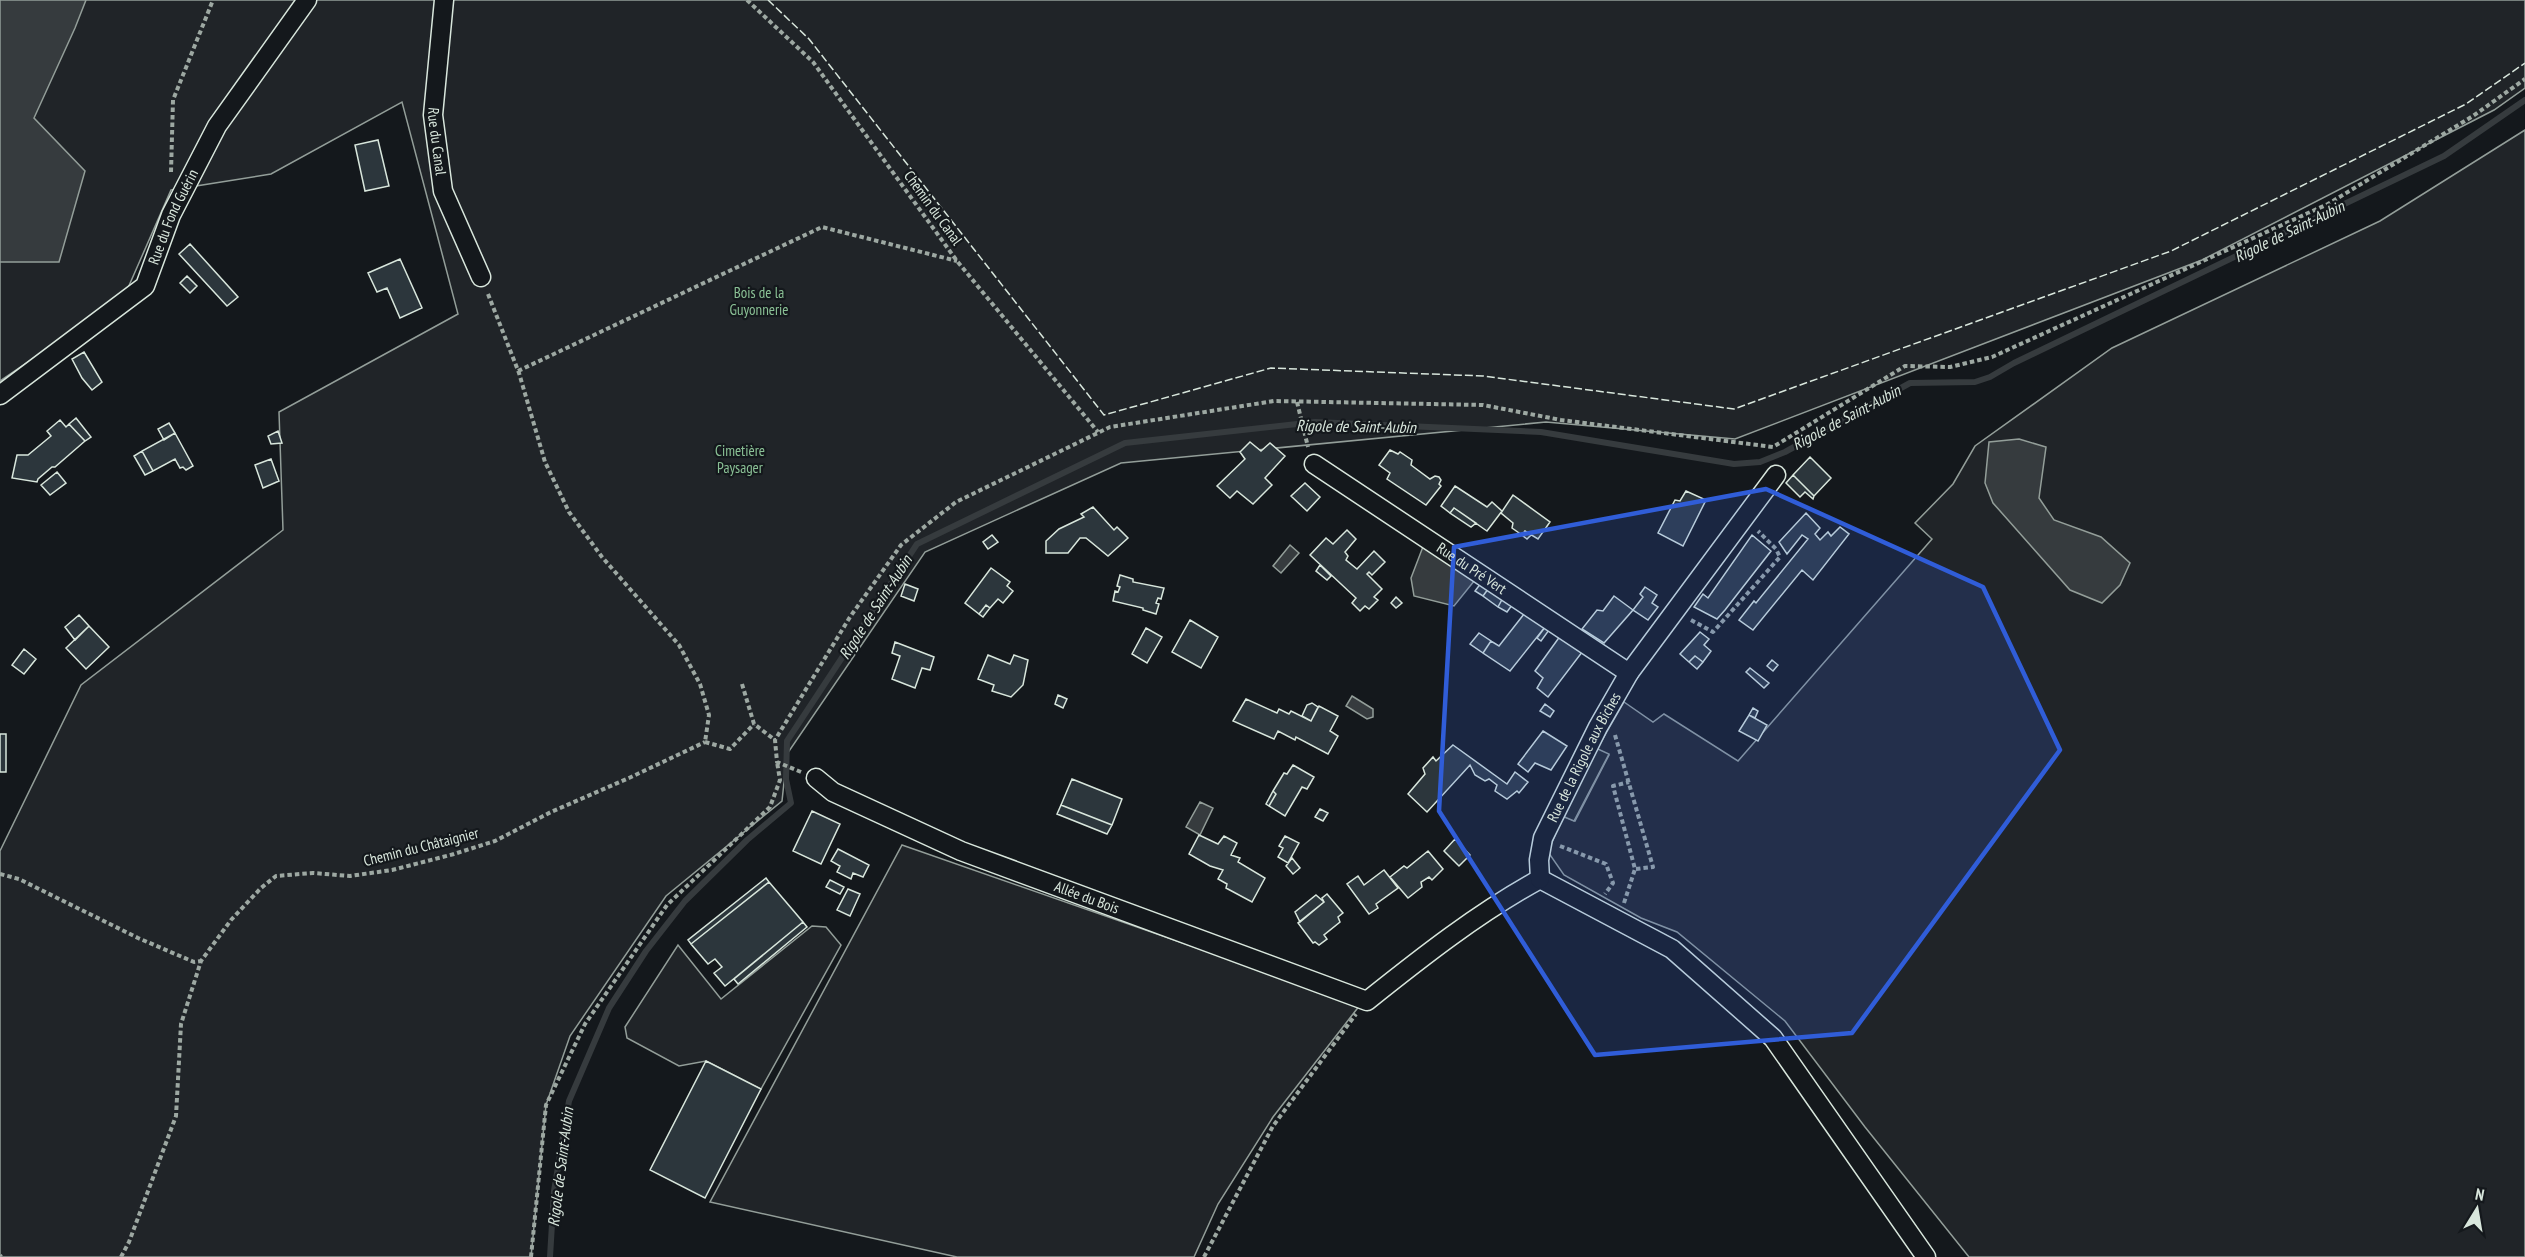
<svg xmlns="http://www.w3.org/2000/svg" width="2525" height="1257" font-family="'PT Sans Narrow',sans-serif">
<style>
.green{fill:#202428;stroke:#939e99;stroke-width:1.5}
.parking{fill:#24282b;stroke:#939e99;stroke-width:1.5}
.water{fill:#363b3e;stroke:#939e99;stroke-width:1.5}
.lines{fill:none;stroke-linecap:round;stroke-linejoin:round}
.stream{stroke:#363b3e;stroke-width:6}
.building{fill:#2c363c;stroke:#d8e6dc;stroke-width:1.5}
.minor-casing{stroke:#d8e6dc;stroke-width:21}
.path{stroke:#9da8a2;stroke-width:4;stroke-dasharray:4.5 3;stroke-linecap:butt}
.minor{stroke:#14181c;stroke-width:18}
.fence{stroke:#d8e6dc;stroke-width:1.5;stroke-dasharray:8 3;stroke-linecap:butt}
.marked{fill:#305dd8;fill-opacity:0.2;stroke:#305dd8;stroke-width:4.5;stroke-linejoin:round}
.labels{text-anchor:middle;stroke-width:4.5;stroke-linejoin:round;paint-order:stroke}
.street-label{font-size:15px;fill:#d8e6dc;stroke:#14181c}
.park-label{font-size:15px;fill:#8ac095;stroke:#14181c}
.water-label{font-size:16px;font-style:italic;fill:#d8e6dc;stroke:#14181c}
</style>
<rect width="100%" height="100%" fill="#14181c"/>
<path class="green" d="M0,0H2525V88L2494,110L2202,260L1735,439L1546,422L1121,463L925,552L787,754L782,801L666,896L570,1036L546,1105L531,1257H0V851L81,685L283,530L279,412L458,314L402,102L271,174L171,190L124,297L0,381Z
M2525,130V1257H1969L1865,1127L1785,1021L1677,932L1641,918L1564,875L1548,852L1563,816L1575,821L1609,755L1597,749L1624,702L1653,722L1664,714L1738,761L1932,539L1915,523L1953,484L1975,446L2112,348L2380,221Z
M902,845L1360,1005L1273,1117L1218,1204L1194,1257H957L710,1202Z
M812,926L826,927L841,945L761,1089L706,1061L679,1066L627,1038L625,1027L678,945L721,999Z"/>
<path class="parking" d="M1589,745L1609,754L1574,821L1555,813Z"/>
<path class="water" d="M0,0H86L75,28L34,118L85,171L59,262H0Z
M2019,439L2046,447L2039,498L2054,520L2101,537L2130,563L2120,585L2102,603L2070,590L1993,503L1985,483L1989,442Z
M1424,544L1479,575L1454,606L1414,596L1411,578Z
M1290,545L1299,553L1281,573L1273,566Z
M1352,696L1373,709V717L1367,719L1346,706Z
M1200,802L1213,808L1200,835L1186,827Z"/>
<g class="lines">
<path class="stream" d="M550,1257L554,1191L569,1101L609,1008L646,951L685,901L747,840L791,803L786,779L787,741L917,544L1125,443L1315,422L1541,432L1734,464L1760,462L1785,452L1910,383L1975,382L1990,377L2014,363L2444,156L2525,100"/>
</g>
<path class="building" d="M378,140L389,186L365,191L355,145Z
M190,244L238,297L227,306L179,254Z
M400,259L422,308L400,318L387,288L377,292L368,273Z
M187,276L197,286L190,293L180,283Z
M84,352L102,382L92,390L82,378L72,359Z
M76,418L91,437L85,441L69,424Z
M60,420L66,427L69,424L85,441L55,467H52L38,479L37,482L12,478L17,455H28L51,436L47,431Z
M169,423L175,433L164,440L158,429Z
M278,431L282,443L271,444L268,436Z
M175,433L193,466L186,470L183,467L180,468L175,459L153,471L142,451Z
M1250,442L1261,451L1270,443L1285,456L1265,478L1272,485L1253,504L1237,491L1230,498L1217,486L1245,459L1240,452Z
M1390,450L1398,454L1400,452L1412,460L1411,465L1430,479L1435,476L1439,477L1441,480L1439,484L1441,486L1426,505L1387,479L1390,473L1379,465Z
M142,451L153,471L145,475L134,456Z
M1810,457L1831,478L1814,496L1793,475Z
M271,459L279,481L263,488L255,465Z
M57,472L66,483L50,495L41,485Z
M1793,475L1814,496L1813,499L1805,492L1800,497L1786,483Z
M1305,483L1320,497L1307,511L1291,496Z
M1455,486L1487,507L1492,502L1502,511L1487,531L1454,508L1450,513L1441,506Z
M1686,491L1706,500L1683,546L1658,533L1675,500L1680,501Z
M1513,495L1550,522L1538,539L1525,531L1522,535L1512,528L1513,523L1501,513Z
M1093,507L1114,530L1117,527L1128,538L1108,556L1086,538H1080L1068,553H1046V541L1059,529L1084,517L1081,514Z
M1454,508L1476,523L1471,527L1450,513Z
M1806,513L1820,528L1815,534L1820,540L1828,532L1831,536L1840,527L1849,534L1813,580L1802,570L1753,630L1739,620L1754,601L1756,603L1808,539L1802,535L1787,554L1779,542Z
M1347,530L1356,539L1345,552L1348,556L1346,560L1357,569L1374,551L1385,562L1372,575L1369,572L1367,574L1382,589L1374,597L1378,600L1369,609L1365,606L1360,611L1352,603L1356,598L1310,555L1326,538L1333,544Z
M1525,531L1531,535L1527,539L1522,535Z
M992,535L998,542L988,549L983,542Z
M1752,535L1771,551L1725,610L1717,619L1694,607L1703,594L1708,598Z
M1320,565L1331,576L1327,580L1316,571Z
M991,568L1010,582L1007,586L1013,591L1003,603L998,599L990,608L986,605L979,614L965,603Z
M1120,575L1133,579V582L1164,588L1161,599L1158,598L1156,603L1159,604L1156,614L1143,610V608L1113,601L1115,591L1118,592L1120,587L1117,586Z
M1484,579L1491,585L1483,596L1475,591Z
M905,584L918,589L914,601L901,596Z
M1491,585L1505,594L1498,607L1483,596Z
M1645,587L1657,595L1652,603L1658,607L1648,620L1633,610L1643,597L1640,594Z
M1505,594L1515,601L1507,612L1498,607Z
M1614,596L1633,610L1604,643L1582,629L1597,610L1603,611Z
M1396,597L1402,603L1396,608L1391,603Z
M986,605L990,608L983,617L979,614Z
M1528,609L1549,622L1510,671L1483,653L1491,641L1499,646Z
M79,615L89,626L75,640L65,627Z
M1190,620L1218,637L1201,668L1172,652Z
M1548,623L1552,626L1541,641L1537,638Z
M89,626L109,647L86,669L66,648Z
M1146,628L1162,637L1147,663L1132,654Z
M1563,632L1586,647L1548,697L1537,688L1543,678L1535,671Z
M1700,632L1709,639L1704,645L1711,651L1703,662L1695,656L1689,662L1680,654Z
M1479,633L1491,641L1483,653L1470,644Z
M895,642L934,657L930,670L922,668L915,688L892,679L900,656L892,653Z
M24,649L36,659L24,674L12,665Z
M988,655L1010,664L1014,655L1028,660L1023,685L1011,697L992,691L994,685L978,679Z
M1695,656L1703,662L1697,669L1689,662Z
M1772,660L1778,665L1773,671L1767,666Z
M1750,668L1769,683L1764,688L1746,672Z
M1058,695L1067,699L1063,708L1055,704Z
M1246,699L1277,713L1279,709L1289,714L1291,711L1311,721L1319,706L1338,716L1330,731L1338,736L1328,754L1296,737L1295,740L1278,731L1274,739L1233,721Z
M1312,703L1318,707L1311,721L1302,716L1307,705Z
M1545,704L1554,711L1550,717L1540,711Z
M1753,708L1758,711L1755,718L1749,715Z
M1749,715L1767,725L1758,741L1739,731Z
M1543,731L1567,746L1551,770L1535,763L1528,772L1518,764Z
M0,734H6V772H0Z
M1453,745L1507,784L1515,772L1528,782L1519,793L1517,791L1507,799L1495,791L1497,785L1489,779L1485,781L1475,775L1470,765L1427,812L1408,794L1425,774L1423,768L1433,757L1436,761Z
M1293,765L1314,777L1307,789L1302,787L1285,816L1269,806L1276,794L1273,791L1284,773L1287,774Z
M1072,779L1122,799L1112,825L1061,805Z
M1273,791L1276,794L1269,806L1266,804Z
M1061,805L1112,825L1107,834L1057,814Z
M1320,809L1328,813L1323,821L1315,817Z
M812,811L840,824L821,864L793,851Z
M1199,835L1218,844L1224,836L1237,843L1231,855L1240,858L1238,862L1265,878L1252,902L1226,888L1227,884L1218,879L1223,870L1210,866L1189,854Z
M1285,836L1299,843L1288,863L1278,857L1283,848L1279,846Z
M1455,839L1470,855L1459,866L1444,851Z
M838,849L869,865L863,877L853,873L851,879L837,872L840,866L831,861Z
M1428,851L1443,869L1432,880L1429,877L1421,882L1422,887L1408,898L1390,877L1404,866L1407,868Z
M1292,858L1300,868L1293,874L1286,866Z
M1384,870L1398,888L1376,904L1378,908L1369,914L1347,884L1358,876L1364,885Z
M766,878L769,882L691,944L688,940Z
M830,880L844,887L840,894L826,887Z
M769,882L803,922L725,986L714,973L722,967L715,959L708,964L691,944Z
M848,889L860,894L850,916L837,910Z
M1327,894L1343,913L1338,917L1340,922L1324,935L1327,939L1319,945L1315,942L1313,943L1298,923L1324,902L1322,898Z
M1316,895L1324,902L1300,922L1295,912Z
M803,922L807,927L738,984L734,979Z
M706,1061L761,1089L705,1198L650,1170Z"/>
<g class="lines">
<g class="minor-casing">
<g id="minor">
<path id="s1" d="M444,0L433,115L443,191L481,277"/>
<path id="s2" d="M0,395L145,286L171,215L217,126L307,0"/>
<path id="s3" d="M1314,464L1629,673"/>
<path id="s4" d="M816,778L833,792L961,851L1367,1001C1422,957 1478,913 1540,879"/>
<path d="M1540,879L1672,949L1773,1038L1926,1257"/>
<path id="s5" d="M1540,879L1539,860L1543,838L1598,727L1629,673L1776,475"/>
</g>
</g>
<path class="path" d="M747,0L813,62L957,261L1098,432
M171,172L173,100L213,0
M488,294L519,373L545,462L569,512L602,557L679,645L700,684L709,715L705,742
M518,371L822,227L957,261
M1297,402L1308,447
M1691,620L1713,632L1780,557L1776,549L1758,531
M742,684L754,724L775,740
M1615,735L1653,867L1635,869
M705,742L730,749L754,724
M801,772L777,762L775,740L850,617L901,545L956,502L1110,427L1274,401L1483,405L1561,420L1773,447L1905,366L1950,367L1992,357L2328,204L2473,116L2525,79
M1560,846L1606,864L1613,883L1605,894
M0,874L19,879L138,938L194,962L201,961
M1624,903L1635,869L1613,786L1629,782
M0,1255L1,1257
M121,1257L129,1242L176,1116L181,1024L201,961L231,920L261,888L276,876L313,873L350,876L392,870L454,854L495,841L551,812L629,778L705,742
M531,1257L546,1105L585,1024L667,905L770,807L780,780L777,762
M1204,1257L1273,1126L1356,1014"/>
<use href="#minor" class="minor"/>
<path class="fence" d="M768,0L809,39L1104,415L1271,368L1483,376L1734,409L2171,251L2466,104L2525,63"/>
</g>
<path class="marked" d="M1766,489L1983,587L2060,750L1852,1033L1595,1055L1439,811L1454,547Z"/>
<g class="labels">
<g class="street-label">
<text dy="5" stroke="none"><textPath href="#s1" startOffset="142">Rue du Canal</textPath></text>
<text transform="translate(933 208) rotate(54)" y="5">Chemin du Canal</text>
<text dy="5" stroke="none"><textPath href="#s2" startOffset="256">Rue du Fond Guérin</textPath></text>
<text dy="5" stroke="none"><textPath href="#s3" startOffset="189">Rue du Pré Vert</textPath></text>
<text dy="5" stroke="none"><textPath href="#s5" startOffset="132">Rue de la Rigole aux Biches</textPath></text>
<text transform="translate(421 847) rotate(-14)" y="5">Chemin du Châtaignier</text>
<text dy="5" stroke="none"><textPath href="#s4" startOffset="297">Allée du Bois</textPath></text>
</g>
<g class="park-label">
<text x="759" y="298">Bois de la<tspan x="759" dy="17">Guyonnerie</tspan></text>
<text x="740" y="456">Cimetière<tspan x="740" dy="17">Paysager</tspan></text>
</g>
<g class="water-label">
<text transform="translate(2289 231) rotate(-26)" y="6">Rigole de Saint-Aubin</text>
<text transform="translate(1846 417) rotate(-28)" y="6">Rigole de Saint-Aubin</text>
<text transform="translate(1356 426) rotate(1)" y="6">Rigole de Saint-Aubin</text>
<text transform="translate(875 607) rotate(-57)" y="6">Rigole de Saint-Aubin</text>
<text transform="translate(560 1167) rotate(-83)" y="6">Rigole de Saint-Aubin</text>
</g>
</g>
<g transform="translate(2477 1209) rotate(11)" stroke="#14181c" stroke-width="4.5" paint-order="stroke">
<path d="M0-4.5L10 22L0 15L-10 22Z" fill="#d8e6dc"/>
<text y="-9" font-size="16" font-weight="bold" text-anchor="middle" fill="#d8e6dc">N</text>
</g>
</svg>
